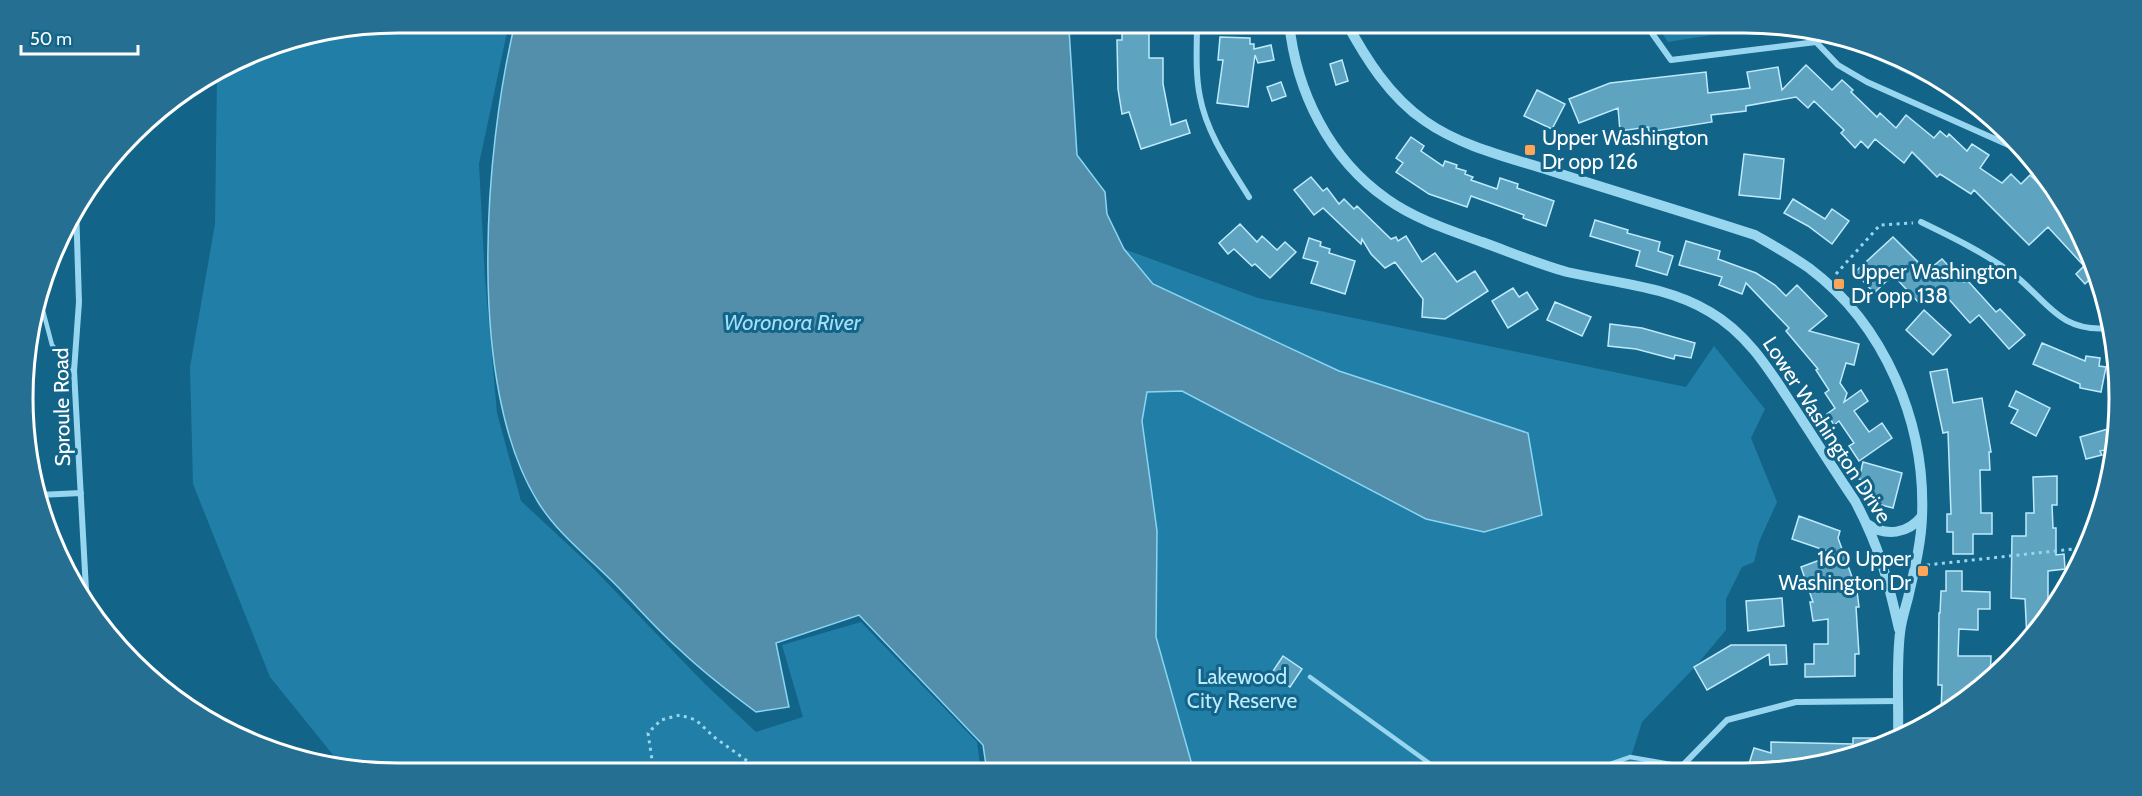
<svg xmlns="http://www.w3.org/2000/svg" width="2142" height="796" font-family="Cabin,sans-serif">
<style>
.green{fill:#217ea7}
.water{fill:#538fab;stroke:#8ad5f4;stroke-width:1.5}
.building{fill:#5ea3c0;stroke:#beeafc;stroke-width:1.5}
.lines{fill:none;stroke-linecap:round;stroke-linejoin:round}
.path{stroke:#98d6f0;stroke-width:3;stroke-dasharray:3 4.5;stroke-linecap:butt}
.service{stroke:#98d6f0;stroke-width:4.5}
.minor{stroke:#98d6f0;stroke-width:6}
.tertiary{stroke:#98d6f0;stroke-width:10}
.poi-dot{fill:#ffa557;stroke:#126489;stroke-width:2}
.labels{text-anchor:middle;stroke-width:6;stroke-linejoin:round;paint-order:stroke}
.poi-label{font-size:21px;fill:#fff;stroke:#126489;text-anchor:start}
.street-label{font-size:21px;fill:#fff;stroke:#126489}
.park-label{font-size:21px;fill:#beeafc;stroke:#126489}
.water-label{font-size:22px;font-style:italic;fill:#a4dff8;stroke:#126489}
.rim{fill:none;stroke:#fff;stroke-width:3}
</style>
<rect width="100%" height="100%" fill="#126489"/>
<path class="green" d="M1744,22L1768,26L1668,42L1655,23Z
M398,23H509L479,164L485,279L497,413L521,501L590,565L704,683L756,732L803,717L782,645L861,622L977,742L981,772L398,773L342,766L270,677L193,484L190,367L215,224L217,77L277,43Z
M1849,39L1973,100L1980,109L1875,59Z
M1124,249L1258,298L1686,387L1714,346L1765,409L1751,438L1777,502L1759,542L1754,562L1742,567L1726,599V630L1695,667L1642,722L1631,757L1682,766L1680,771L1194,772L1156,637L1157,531L1142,421L1146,392L1182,391L1426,519L1528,433L1339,371L1153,284Z"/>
<path class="water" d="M515,23H1075L1069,29L1077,155L1105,192L1107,214L1124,249L1153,284L1339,371L1528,433L1542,515L1484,532L1426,519L1182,391L1147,392L1142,421L1157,531L1156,637L1194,772H987L983,745L859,615L776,643L789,707L756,712C729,692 703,672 679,649C655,628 635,604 612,581C587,556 557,533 538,502C466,387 484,151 515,23Z"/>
<path class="building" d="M1122,22H1149V58H1163V84L1171,125L1186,120L1190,133L1141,149L1129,112L1122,114L1118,89L1117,40H1122Z
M1220,37L1250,38V44H1254V49L1271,45L1274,60L1258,63L1255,55L1248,107L1217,103L1223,60H1218Z
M1342,60L1348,81L1336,85L1330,64Z
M1806,65L1832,90L1842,80L1853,90L1851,92L1877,117L1880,113L1896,128L1906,115L1934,138L1940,131L1947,137L1949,134L1967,151L1972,144L1989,155L1980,168L2002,183L2011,174L2021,184L2030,175L2056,201L2059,199L2069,211L2092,277L2085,284L2076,274L2084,266L2048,227L2029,245L1974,190L1971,194L1940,174L1937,177L1912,152L1904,163L1875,139L1868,148L1861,141L1855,148L1841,133L1844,130L1814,101L1808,108L1796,97L1746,106V111L1711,115L1712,122L1649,132L1648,127L1620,131L1618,108L1579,123L1569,99L1610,83L1706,72L1708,93L1750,88L1747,72L1778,67L1782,90Z
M1281,82L1286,96L1272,101L1267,87Z
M1537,90L1565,104L1552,129L1524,116Z
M1411,137L1424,146L1421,151L1443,166L1445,161L1457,165L1456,168L1466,171L1465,174L1473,177L1471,180L1497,189L1500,178L1518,184L1517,188L1554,201L1546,226L1523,218L1524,215L1471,196L1467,207L1429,194L1396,172L1403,163L1396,158Z
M1744,154L1784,159L1780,199L1739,195Z
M1311,177L1323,191L1327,188L1339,204L1344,199L1354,209L1357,206L1391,239L1396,237L1398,241L1406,236L1422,262L1435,253L1457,282L1475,271L1488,291L1445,319L1422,317L1423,299L1395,262L1385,268L1371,254L1362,239L1361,244L1323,208L1314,215L1294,190Z
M1793,199L1825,219L1832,209L1849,221L1832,244L1808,226L1784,213Z
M1595,220L1628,230L1627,233L1660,242L1658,251L1673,256L1667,275L1636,266L1640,251L1590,236Z
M1240,224L1257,242L1262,236L1277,250L1285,242L1296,252L1270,278L1255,264L1252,266L1234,249L1228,254L1219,243Z
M1893,237L1927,271L1942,259L1964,282L1967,280L1996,312L2000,309L2025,335L2009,349L1979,315L1970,323L1938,287L1920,304L1893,275L1874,293L1855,272Z
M1309,238L1321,242L1320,246L1330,249L1329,253L1355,261L1345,294L1311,283L1318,262L1303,258Z
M1686,241L1720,251L1718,259L1756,273L1775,285L1786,296L1797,285L1827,316L1809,331L1859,344L1854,365L1846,363L1840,383L1847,393L1844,402L1861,390L1868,401L1854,411L1869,432L1882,423L1892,438L1859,461L1849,446L1854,443L1839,421L1834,425L1827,414L1835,408L1825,393L1829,390L1816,370L1818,369L1786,331L1789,328L1746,283L1742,294L1719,285L1722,277L1679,265Z
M1513,288L1519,297L1527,292L1538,309L1508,328L1492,301Z
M1555,302L1591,317L1582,336L1547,320Z
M1924,310L1951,335L1933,355L1906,330Z
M1610,324L1642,328L1695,343L1691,358L1675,355L1674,359L1636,349L1608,346Z
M2042,343L2085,361L2086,356L2100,358L2099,366L2106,367L2101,392L2080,388V384L2033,364Z
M1947,369L1953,403L1982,398L1991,452H1989L1990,470H1980L1981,513H1992V534H1973V554H1953V532H1947V514H1951L1948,432L1943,433L1930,372Z
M2016,391L2050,408L2036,436L2011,423L2018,410L2009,406Z
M2108,429L2110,438V449L2100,451L2102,455L2086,459L2080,437Z
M1863,462L1902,473L1893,508L1874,503L1876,496L1864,492L1867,481L1859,479Z
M2057,476V505H2052L2053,528H2056V555L2064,554L2065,569L2048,571V615L2027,640L2025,599L2011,598L2012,536H2026V513H2034L2033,477Z
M1799,516L1840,531L1838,538L1857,591L1859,607H1856L1859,654H1855V676L1805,677V664H1814V644H1828V619L1813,621L1810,602H1813L1801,567L1836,554L1792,539Z
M1946,571H1962V591L1990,592V609H1978V630L1959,629L1958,656H1991L1990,681L1941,714L1942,685H1938L1939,613H1940L1941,591H1946Z
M1782,598L1784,626L1748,631L1746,601Z
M1731,645H1786L1787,664L1770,665L1769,654L1707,690L1694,667Z
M1283,656L1302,669L1290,687L1271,674Z
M1853,738H1888V741L1821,762L1772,761L1769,770H1747L1754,748L1771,753V742L1853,744Z"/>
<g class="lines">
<path class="path" d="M1836,274L1880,225L1913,223
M1927,565L2083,548
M654,773L648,733L661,720L680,715L696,720L714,737L764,773"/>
<path class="service" d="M41,303L52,345L74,371
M1310,677L1440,771
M1590,771L1630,757L1682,766"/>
<path class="minor" d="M1197,22C1197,47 1195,73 1200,97C1207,134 1230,166 1249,197
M1644,22L1671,60L1816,42
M1811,31L1816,42L1838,65L1867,82L2013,147
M76,206L79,302L74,371L87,608
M1921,222C1952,237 1985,253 2013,274C2047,300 2059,333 2109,328
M39,495L81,493
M1680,771L1682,766L1727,720L1796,702L1899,701"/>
<path class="tertiary" d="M1289,22C1296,91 1329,159 1387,199C1415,219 1449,230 1482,242C1510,252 1538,264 1567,272C1615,283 1667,286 1710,312C1748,334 1770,371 1793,406C1814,438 1834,470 1855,501C1879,546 1888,580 1899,629
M1346,22C1366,59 1390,97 1425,121C1459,145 1503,156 1542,168C1613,191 1685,212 1755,235C1774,246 1792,256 1809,268C1885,325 1926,423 1922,517C1921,545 1914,571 1908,598C1905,609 1901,622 1900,633C1896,668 1899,704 1898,738
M1867,524C1886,537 1908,534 1922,516"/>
</g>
<g class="poi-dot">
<rect x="1524" y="144" width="12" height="12" rx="3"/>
<rect x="1833" y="278" width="12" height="12" rx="3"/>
<rect x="1917" y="565" width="12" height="12" rx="3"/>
</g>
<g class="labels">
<g class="poi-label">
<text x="1542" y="145">Upper Washington<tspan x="1542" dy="24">Dr opp 126</tspan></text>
<text x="1851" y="279">Upper Washington<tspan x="1851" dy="24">Dr opp 138</tspan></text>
<text x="1911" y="566" text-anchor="end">160 Upper<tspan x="1911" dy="24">Washington Dr</tspan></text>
</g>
<g class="street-label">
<text transform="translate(62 407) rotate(-91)" y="7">Sproule Road</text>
<text transform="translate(1827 430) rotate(57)" y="7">Lower Washington Drive</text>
</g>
<g class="park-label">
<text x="1242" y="684">Lakewood<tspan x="1242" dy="24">City Reserve</tspan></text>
</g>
<g class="water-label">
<text x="792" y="330">Woronora River</text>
</g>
</g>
<path d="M0 0H2142V796H0ZM398 33H1744A365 365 0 0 1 2109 398V398A365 365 0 0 1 1744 763H398A365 365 0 0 1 33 398V398A365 365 0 0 1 398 33Z" fill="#257092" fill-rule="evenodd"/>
<path class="rim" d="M398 33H1744A365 365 0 0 1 2109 398V398A365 365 0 0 1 1744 763H398A365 365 0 0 1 33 398V398A365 365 0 0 1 398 33Z"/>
<path d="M21 45v9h117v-9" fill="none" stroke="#ffffff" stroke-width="3"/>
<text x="30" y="45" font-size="18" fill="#ffffff" stroke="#126489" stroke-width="4.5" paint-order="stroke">50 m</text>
</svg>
